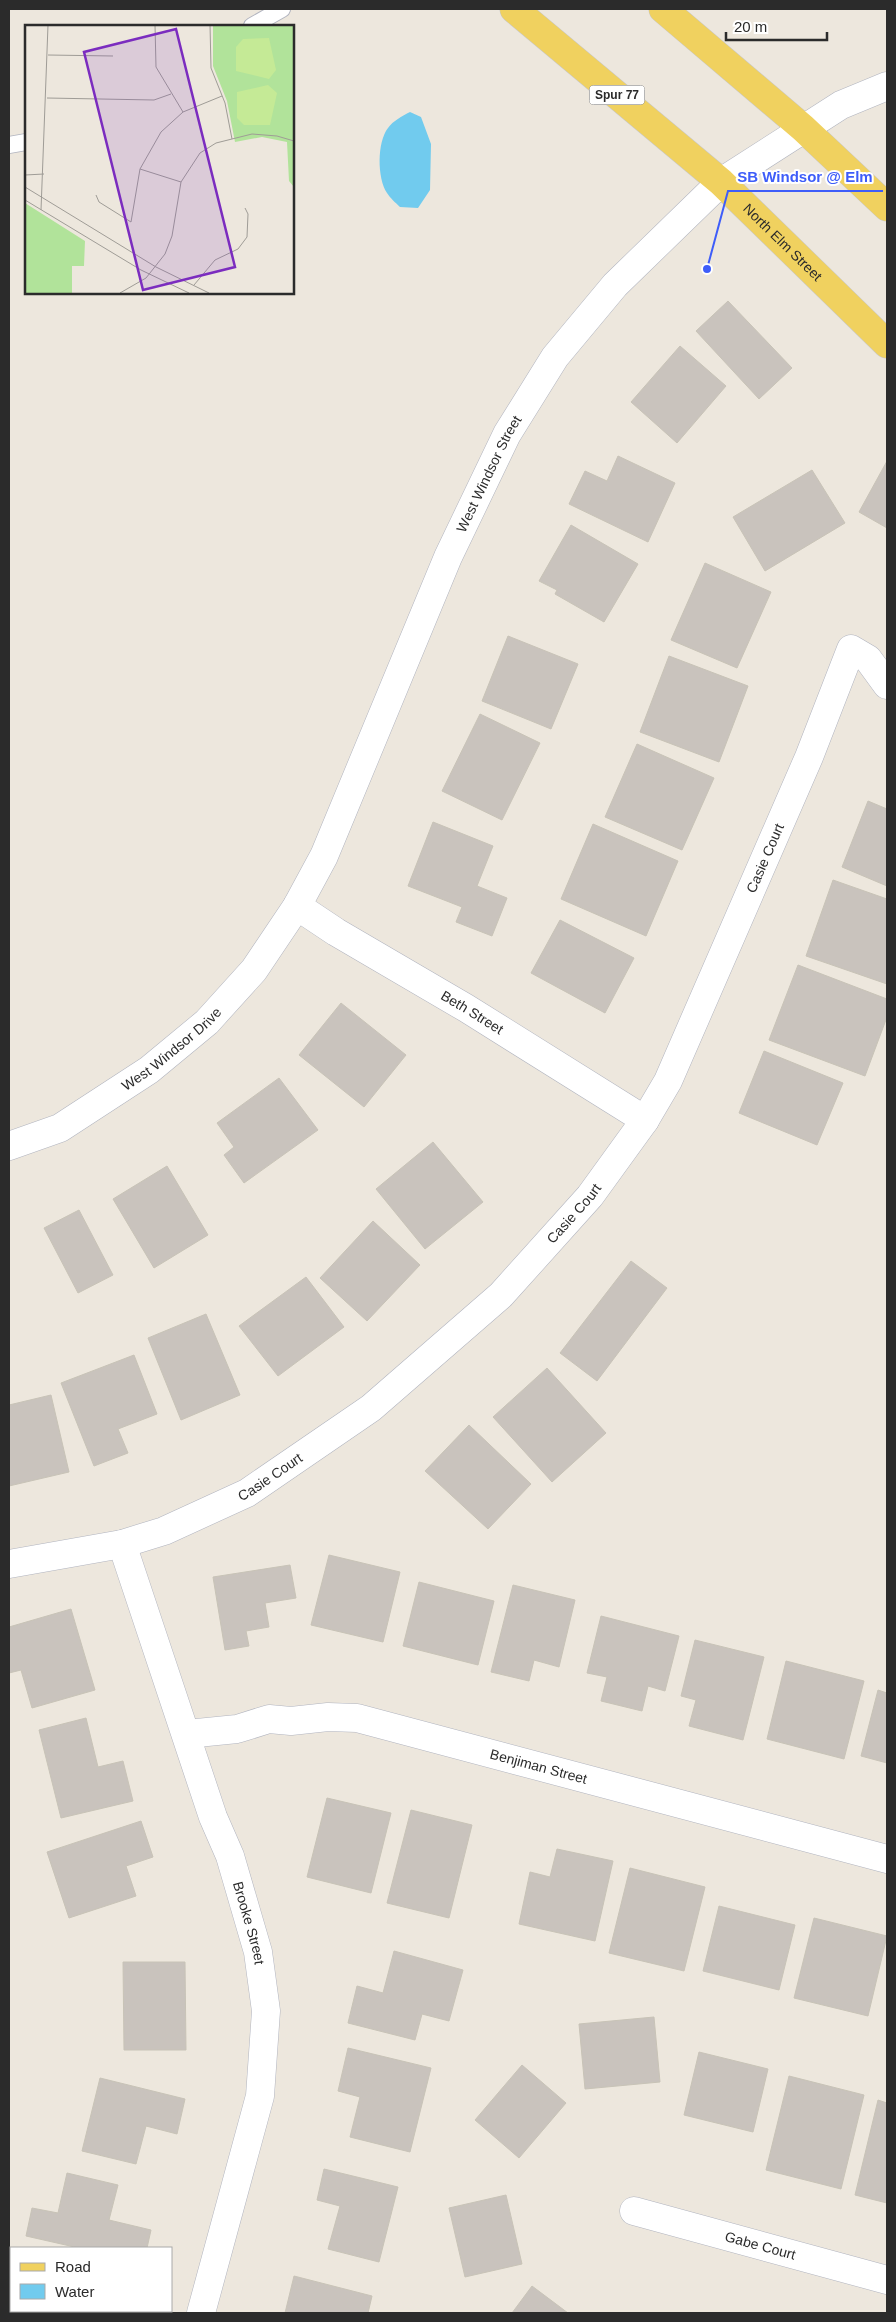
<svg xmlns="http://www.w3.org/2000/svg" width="896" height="2322" font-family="Arial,sans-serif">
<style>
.water{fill:#71cbee}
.building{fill:#c9c3bd;stroke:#c8c3b7}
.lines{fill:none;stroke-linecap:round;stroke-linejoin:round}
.service-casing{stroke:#b1b4bf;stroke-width:18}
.minor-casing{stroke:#b1b4bf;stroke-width:29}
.tertiary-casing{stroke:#b1b4bf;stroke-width:29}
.primary-casing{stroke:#c8c8c8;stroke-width:29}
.service{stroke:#fff;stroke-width:16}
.minor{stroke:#fff;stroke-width:28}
.tertiary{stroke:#fff;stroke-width:28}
.primary{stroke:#f0d15f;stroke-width:28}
.labels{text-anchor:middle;stroke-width:4;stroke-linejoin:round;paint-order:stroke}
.shield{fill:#fff;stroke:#6b6b6b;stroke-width:1}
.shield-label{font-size:12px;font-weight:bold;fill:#2b2b2b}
.street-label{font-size:14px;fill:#2b2b2b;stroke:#fff}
.inset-road{fill:none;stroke:#9f9c96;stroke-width:1}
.view{fill:#7b2cbf;fill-opacity:0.15;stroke:#7b2cbf;stroke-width:2.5}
.inset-edge{fill:none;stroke:#2b2b2b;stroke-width:2.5}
.leader{fill:none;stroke:#3e5df9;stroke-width:2}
.callout-dot{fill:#3e5df9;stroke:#fff;stroke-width:2}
.callout-label{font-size:15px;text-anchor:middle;font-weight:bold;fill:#3e5df9;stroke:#fff;stroke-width:4;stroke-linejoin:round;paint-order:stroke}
</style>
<rect width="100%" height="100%" fill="#ede7dd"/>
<path class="water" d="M410,112L421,117L431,144L430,190L418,208L400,207C396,203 390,198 387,193C377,178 377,142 388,128C393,121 402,116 410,112Z"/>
<path class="building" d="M728,301L792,368L759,399L696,331Z
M680,346L726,386L677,443L631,402Z
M618,456L675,483L648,542L569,504L585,471L607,481Z
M887,461V528L859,512Z
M812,470L845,523L765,571L733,517Z
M571,525L638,564L604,622L555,594L557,590L539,581Z
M705,563L771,592L737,668L671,640Z
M508,636L578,664L551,729L482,701Z
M669,656L748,686L719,762L640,732Z
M480,714L540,743L502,820L442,791Z
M637,744L714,778L682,850L605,817Z
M868,801L887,809V886L842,867Z
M433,822L493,846L477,886L507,898L492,936L456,922L462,907L408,886Z
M593,824L678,861L646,936L561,899Z
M833,880L887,899V984L806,956Z
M560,920L634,958L605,1013L531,973Z
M798,965L887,999V1017L865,1076L769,1040Z
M341,1003L406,1055L364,1107L299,1055Z
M764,1051L843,1083L817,1145L739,1113Z
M279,1078L318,1130L244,1183L224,1155L234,1147L217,1123Z
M433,1142L483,1202L425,1249L376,1189Z
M167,1166L208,1235L154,1268L113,1199Z
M79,1210L113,1275L78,1293L44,1228Z
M373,1221L420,1265L367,1321L320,1278Z
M631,1261L667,1288L597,1381L560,1353Z
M306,1277L344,1327L278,1376L239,1326Z
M206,1314L240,1395L181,1420L148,1338Z
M134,1355L157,1414L118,1429L128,1453L94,1466L61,1383Z
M547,1368L606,1433L552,1482L493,1417Z
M51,1395L69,1472L9,1486V1405Z
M469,1425L531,1484L488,1529L425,1471Z
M329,1555L400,1572L383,1642L311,1625Z
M290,1565L296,1598L265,1603L269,1627L246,1631L249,1646L225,1650L213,1577Z
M419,1582L494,1601L478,1665L403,1646Z
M513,1585L575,1600L559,1667L534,1660L529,1681L491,1672Z
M71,1609L95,1690L32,1708L21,1670L9,1673V1627Z
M601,1616L679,1636L665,1691L648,1686L642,1711L601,1701L607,1677L587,1673Z
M695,1640L764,1657L743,1740L689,1726L696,1700L681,1696Z
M786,1661L864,1681L844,1759L767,1739Z
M878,1690L887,1693V1763L861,1756Z
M86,1718L98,1767L123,1761L133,1801L61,1818L39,1730Z
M327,1798L391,1813L371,1893L307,1877Z
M411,1810L472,1825L449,1918L387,1903Z
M141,1821L153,1857L126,1866L136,1896L69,1918L47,1852Z
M557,1849L613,1861L595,1941L519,1924L530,1872L550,1877Z
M630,1868L705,1887L684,1971L609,1953Z
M719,1906L795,1925L779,1990L703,1971Z
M814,1918L887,1936L868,2016L794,1998Z
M394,1951L463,1970L449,2021L422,2014L415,2040L348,2023L357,1986L383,1993Z
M123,1962H185L186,2050H124Z
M654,2017L660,2082L585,2089L579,2024Z
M348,2048L431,2068L410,2152L350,2137L360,2097L338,2091Z
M699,2052L768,2069L753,2132L684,2115Z
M522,2065L566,2103L519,2158L475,2120Z
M789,2076L864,2095L841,2189L766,2170Z
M100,2078L185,2099L177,2134L146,2126L136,2164L82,2151Z
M878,2100L887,2103V2203L855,2195Z
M324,2169L398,2187L379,2262L328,2249L340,2206L317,2200Z
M67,2173L118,2185L109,2220L151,2230L147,2248H79L26,2236L32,2208L58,2213Z
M506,2195L522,2264L465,2277L449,2208Z
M294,2276L372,2296L368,2313H285Z
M532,2286L568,2313H512Z
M104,2311H144V2313H103Z"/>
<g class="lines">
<g class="service-casing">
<path id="service" d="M252,26L282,9
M9,145L26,142"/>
</g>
<g class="minor-casing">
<g id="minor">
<path id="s1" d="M297,906L336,932L466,1008L645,1120"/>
<path id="s2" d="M122,1544L213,1817L230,1856L258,1952L266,2011L260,2096L201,2313"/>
<path id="s3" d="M9,1564L122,1544L164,1531L247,1493L371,1408L501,1295L590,1196L645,1120L668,1081L809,757L851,649L868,659L887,685"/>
<path id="s4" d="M187,1734L237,1729L269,1719L291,1721L328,1717L357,1718L887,1859"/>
<path id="s5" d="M634,2211L887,2280"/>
</g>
</g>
<g class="tertiary-casing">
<g id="tertiary">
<path id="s6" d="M9,1146L60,1128L149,1070L207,1022L254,970L297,906L324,856L448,557L507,434L555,357L615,285L721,182L841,105L887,86"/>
</g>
</g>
<g class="primary-casing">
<g id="primary">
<path id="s7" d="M514,9L721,182L887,344"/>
<path d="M663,9L803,128L887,207"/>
</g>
</g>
<use href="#service" class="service"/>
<use href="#minor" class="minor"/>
<use href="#tertiary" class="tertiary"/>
<use href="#primary" class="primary"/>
</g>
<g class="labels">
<rect class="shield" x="589.5" y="85.5" width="55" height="19" rx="4"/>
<g class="shield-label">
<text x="617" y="99">Spur 77</text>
</g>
<g class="street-label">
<text dy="5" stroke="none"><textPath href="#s7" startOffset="356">North Elm Street</textPath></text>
<text dy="5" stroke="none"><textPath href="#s6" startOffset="856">West Windsor Street</textPath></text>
<text dy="5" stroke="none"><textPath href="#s3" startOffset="1088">Casie Court</textPath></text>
<text dy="5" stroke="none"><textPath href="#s1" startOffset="205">Beth Street</textPath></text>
<text dy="5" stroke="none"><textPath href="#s6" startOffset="191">West Windsor Drive</textPath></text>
<text dy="5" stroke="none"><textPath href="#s3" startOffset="682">Casie Court</textPath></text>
<text dy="5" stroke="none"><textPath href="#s3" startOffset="278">Casie Court</textPath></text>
<text dy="5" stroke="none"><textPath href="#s4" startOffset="360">Benjiman Street</textPath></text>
<text dy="5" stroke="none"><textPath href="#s2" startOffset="400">Brooke Street</textPath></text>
<text dy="5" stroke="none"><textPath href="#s5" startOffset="131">Gabe Court</textPath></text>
</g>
</g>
<g transform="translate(25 25)">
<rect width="269" height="269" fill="#ede7dd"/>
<path d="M269,0V162L264,156L262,117L237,112L210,117L202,76L188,41V1ZM0,178L60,216L59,241H47V268H0Z" fill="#b1e39a"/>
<path d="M244,13L251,45L244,54L211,46V22L218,14ZM243,60L252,68L245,100H219L212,93V67Z" fill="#c5ea96"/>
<path class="inset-road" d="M130,0L131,42L158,87M185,0L186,43L200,78L207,114M23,30L88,31M22,73L129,75L146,69M115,144L156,157M0,150L19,149M0,162L131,242L184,268M71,170L74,177L106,197L115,144L136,107L158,87L197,71M0,175L116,245L164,268M16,185L23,0M169,260L190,235L213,224L222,212L223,189L220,183M95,268L121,253L140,229L147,211L156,157L175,128L191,118L227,109L252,111L269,116"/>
<path class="view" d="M151,4L210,242L118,265L59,27Z"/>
<rect width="269" height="269" class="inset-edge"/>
</g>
<path class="leader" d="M707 269L728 191H883"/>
<circle class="callout-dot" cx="707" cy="269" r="5"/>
<g class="callout-label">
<text x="805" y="182">SB Windsor @ Elm</text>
</g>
<rect width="896" height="2322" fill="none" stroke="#2b2b2b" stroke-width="20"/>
<rect x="10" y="2247" width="162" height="65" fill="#ffffff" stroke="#aaaaaa"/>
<rect x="20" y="2263" width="25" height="8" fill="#f0d15f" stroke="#aaaaaa"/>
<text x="55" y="2272" font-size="15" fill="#2b2b2b">Road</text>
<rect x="20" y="2284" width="25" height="15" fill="#71cbee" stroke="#aaaaaa"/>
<text x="55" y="2297" font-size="15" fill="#2b2b2b">Water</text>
<path d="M726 32v8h101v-8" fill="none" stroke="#2b2b2b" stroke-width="2.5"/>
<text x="734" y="32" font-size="15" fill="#2b2b2b" stroke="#ffffff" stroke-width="4" paint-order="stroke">20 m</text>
</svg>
